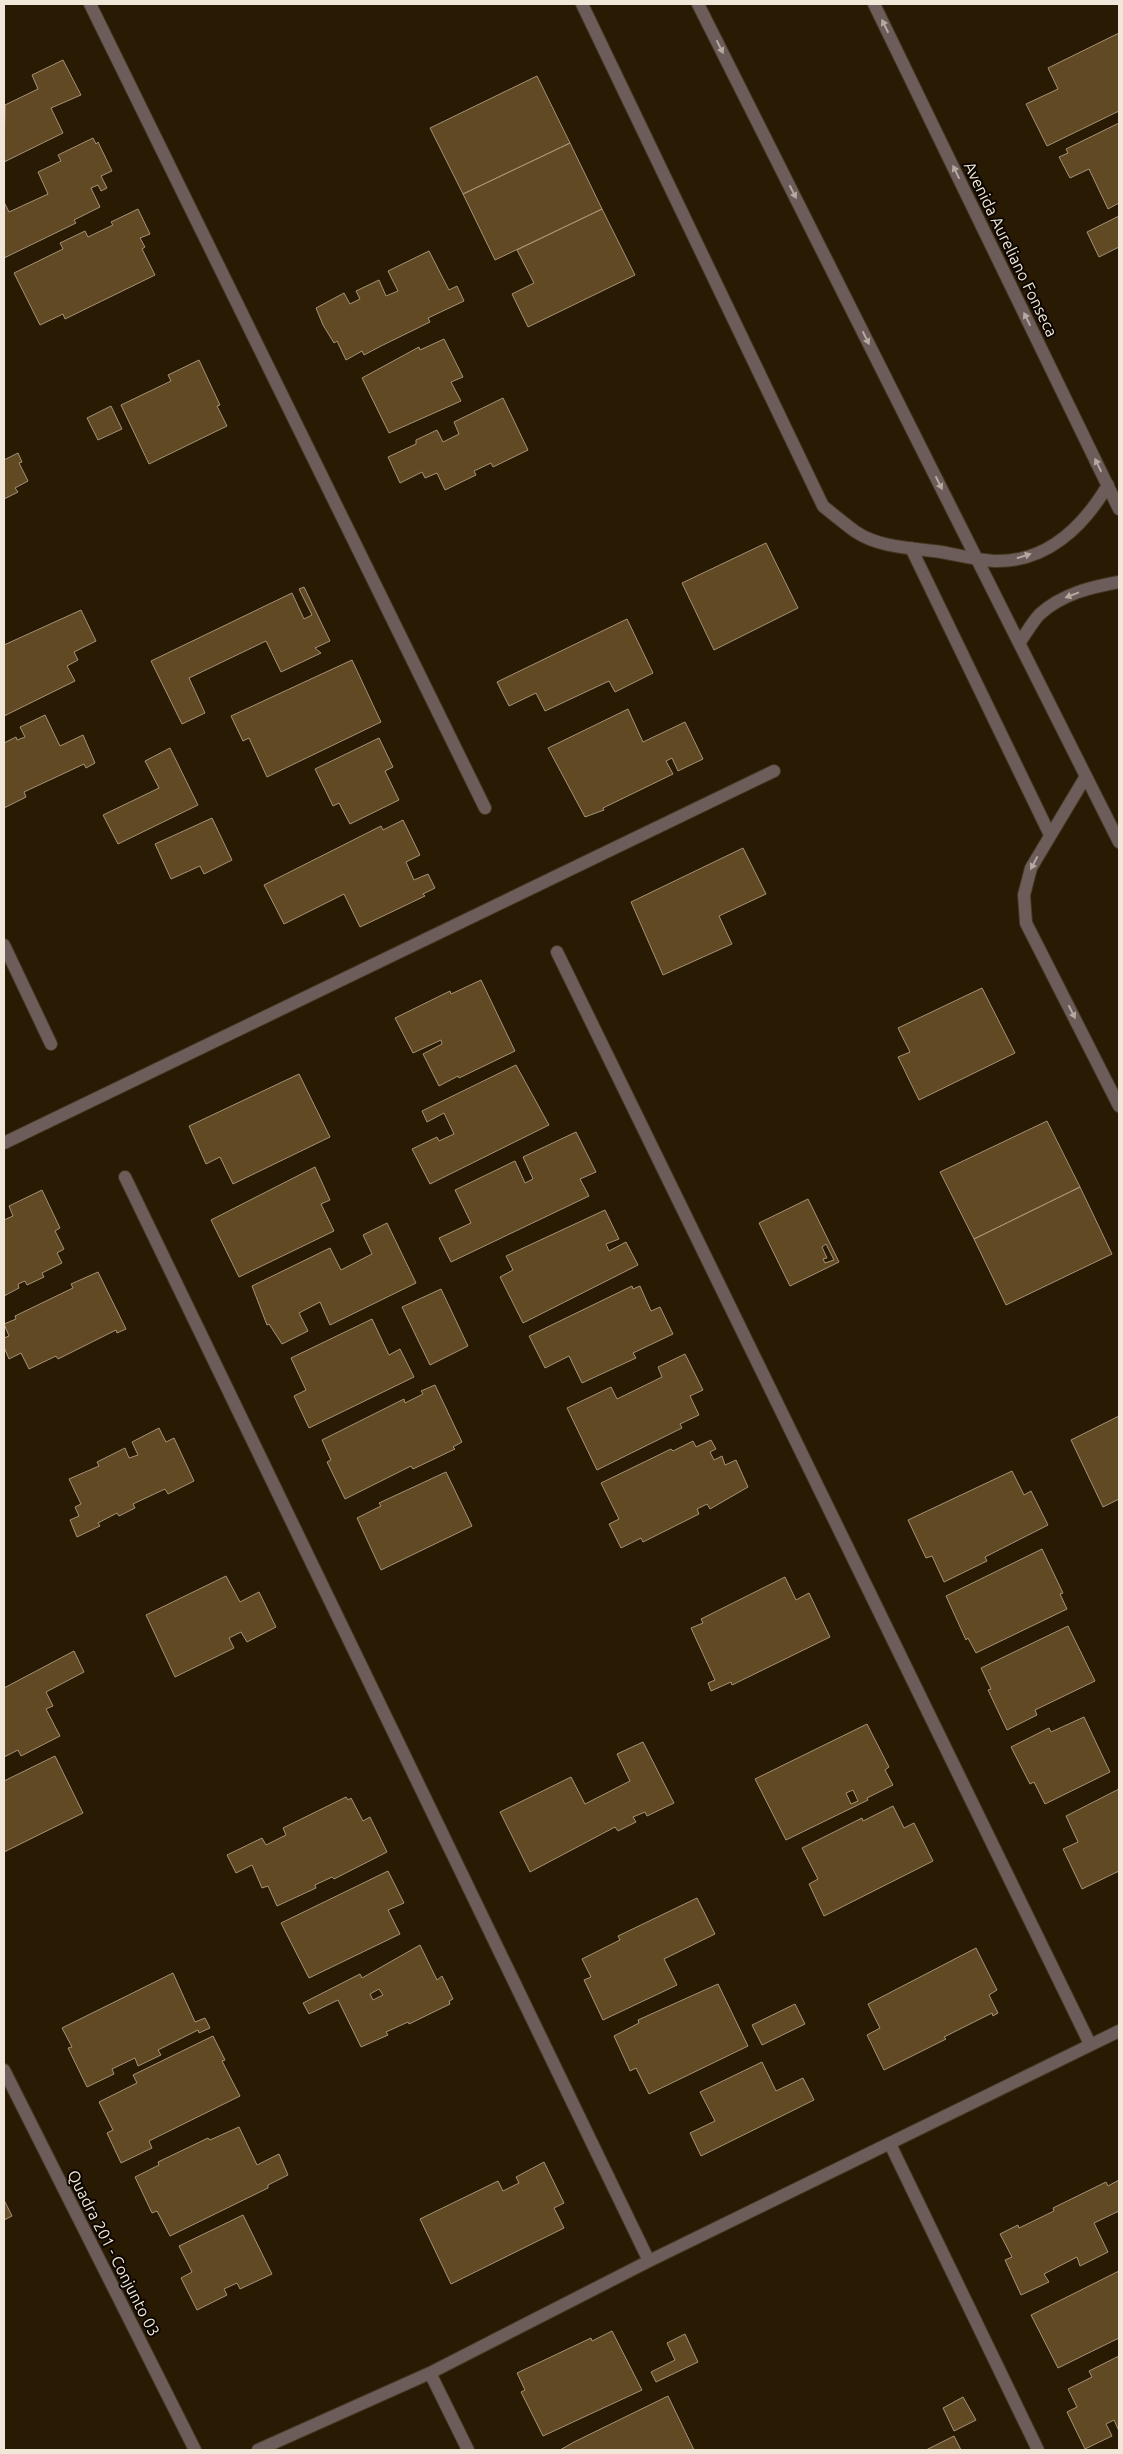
<svg xmlns="http://www.w3.org/2000/svg" width="1123" height="2454" font-family="Ubuntu,sans-serif">
<style>
.building{fill:#614923;stroke:#a59277;fill-rule:evenodd}
.lines{fill:none;stroke-linecap:round;stroke-linejoin:round}
.minor-casing{stroke:#453721;stroke-width:14}
.minor{stroke:#6c5d5b;stroke-width:12}
.oneway{fill:#b5a9a0}
.labels{text-anchor:middle;stroke-width:4;stroke-linejoin:round;paint-order:stroke}
.street-label{font-size:16px;fill:#f1e7d9;stroke:#0c0601}
</style>
<rect width="100%" height="100%" fill="#291a03"/>
<path class="building" d="M1119,33V111L1047,146L1026,104L1058,89L1048,68Z
M63,60L81,95L51,108L63,133L4,162L5,105L38,89L32,75Z
M537,76L570,143L463,194L430,128Z
M1119,123V203L1108,209L1089,169L1070,178L1059,157L1068,153L1066,149Z
M93,138L96,144L98,142L112,171L101,176L107,188L101,191L98,185L91,188L100,207L74,220L76,223L4,258V202L9,212L48,194L38,172L61,161L58,155Z
M570,143L602,209L495,260L463,194Z
M138,209L150,234L140,238L145,247L142,249L155,275L65,319L63,314L40,325L14,273L63,249L60,243L85,231L88,237L113,225L111,222Z
M602,209L635,275L528,327L512,294L534,283L517,250Z
M1119,216V247L1099,257L1087,232Z
M429,251L449,290L457,286L464,301L428,318L430,322L381,346L364,355L362,351L346,360L337,341L334,343L323,325L316,308L344,293L350,304L360,299L356,291L379,280L386,296L398,291L388,271Z
M444,339L463,377L451,382L461,401L389,433L362,378L419,347L420,350Z
M199,360L220,405L217,406L227,426L149,464L121,405L171,381L168,375Z
M503,398L528,450L493,467L491,463L474,471L476,475L445,490L437,473L425,478L422,472L400,483L388,457L416,444V440L437,430L443,442L459,434L454,422Z
M111,406L122,429L98,440L87,418Z
M18,453L22,462L19,463L28,481L15,488L18,492L4,499V460Z
M766,543L798,608L714,650L682,583Z
M304,587L330,641L315,648L321,653L281,672L266,641L189,678L205,713L182,724L151,661L292,593L304,619L312,615L299,589Z
M81,610L96,641L74,652L78,660L67,666L75,681L4,716V645Z
M627,619L653,673L615,692L609,681L545,711L536,693L509,706L497,682Z
M352,660L381,722L267,777L249,738L243,741L231,716Z
M628,709L643,742L685,722L703,759L678,771L672,758L666,761L673,774L603,808L604,810L585,817L548,748Z
M45,715L60,746L83,735L95,763L86,768L84,764L24,792L26,797L4,808V743L16,737L17,740L25,737L20,727Z
M379,738L393,767L385,771L399,800L350,824L339,803L333,806L315,769Z
M170,748L198,805L118,844L103,815L159,788L145,761Z
M212,818L232,860L204,874L200,866L171,879L155,844Z
M403,820L420,855L406,862L414,880L428,874L435,888L423,894L425,896L360,927L344,894L284,924L264,885L381,826L383,830Z
M743,848L766,894L719,916L732,944L663,975L631,902Z
M481,980L515,1051L459,1078L458,1076L439,1086L423,1054L442,1044L441,1040L413,1053L395,1018L450,991L451,994Z
M982,988L1015,1053L919,1100L898,1057L910,1052L898,1028Z
M516,1065L549,1125L430,1184L412,1149L437,1137L439,1141L454,1134L444,1113L427,1122L422,1111Z
M299,1074L330,1137L233,1184L220,1157L206,1164L189,1126Z
M1047,1121L1080,1187L974,1239L940,1172Z
M576,1132L596,1172L580,1179L589,1196L451,1262L439,1238L471,1223L455,1190L515,1161L525,1183L533,1179L523,1157Z
M315,1167L330,1200L321,1204L334,1231L239,1277L211,1220Z
M1080,1187L1112,1254L1006,1305L974,1239Z
M42,1190L60,1228L55,1231L64,1249L57,1253L62,1263L42,1273L44,1277L27,1285L25,1281L18,1284L19,1288L4,1296V1220L13,1216L9,1206Z
M808,1199L839,1262L790,1286L759,1223ZM826,1244L834,1260L825,1263L823,1259L827,1258L822,1247Z
M605,1210L619,1239L606,1244L609,1251L626,1242L638,1265L523,1323L500,1277L513,1270L506,1256Z
M387,1223L416,1283L330,1325L320,1302L299,1313L308,1331L282,1344L269,1324L267,1325L252,1286L330,1248L341,1270L372,1254L363,1235Z
M98,1272L126,1329L117,1333L116,1330L58,1359L56,1356L29,1369L21,1353L9,1359L4,1347V1338L9,1336L4,1324L16,1319L15,1316L73,1288L71,1284Z
M632,1286L633,1289L640,1286L651,1311L660,1307L673,1334L633,1353L636,1358L582,1383L569,1356L545,1368L529,1336Z
M441,1289L468,1346L430,1365L402,1307Z
M372,1319L389,1355L400,1349L414,1377L309,1428L294,1396L306,1390L291,1358Z
M685,1354L703,1390L690,1396L699,1415L680,1424L682,1428L597,1470L567,1408L611,1387L617,1399L662,1377L658,1367Z
M435,1385L462,1442L453,1447L455,1449L413,1469L411,1466L345,1499L327,1462L331,1460L322,1440L404,1399L405,1403L423,1394L421,1391Z
M1119,1416V1499L1103,1507L1071,1440Z
M159,1428L166,1442L174,1438L194,1481L168,1494L165,1489L133,1504L135,1508L119,1516L117,1513L98,1523L100,1526L77,1537L70,1520L79,1516L75,1507L81,1504L69,1479L99,1466L97,1462L125,1448L129,1458L138,1455L132,1442Z
M711,1440L716,1449L710,1452L714,1460L722,1456L725,1465L736,1460L748,1487L710,1509L707,1504L697,1509L699,1514L643,1542L641,1538L621,1548L609,1524L619,1519L601,1483L671,1449L673,1451L693,1441L696,1447Z
M1012,1471L1024,1495L1031,1491L1048,1525L985,1557L987,1561L944,1582L932,1556L926,1558L908,1520Z
M446,1472L472,1526L381,1570L357,1518L381,1506L379,1503Z
M1042,1549L1063,1593L1060,1594L1067,1609L976,1653L968,1638L966,1640L946,1596Z
M226,1576L240,1602L259,1592L276,1627L247,1642L241,1632L229,1638L234,1648L175,1677L146,1615Z
M785,1577L796,1600L809,1593L830,1637L732,1685L731,1682L711,1691L708,1683L715,1680L691,1628L703,1623L701,1619Z
M1068,1626L1095,1681L1035,1710L1037,1715L1007,1730L988,1690L991,1689L981,1668Z
M74,1651L84,1672L46,1692L53,1706L46,1709L60,1736L21,1756L18,1750L4,1757V1688Z
M1084,1717L1110,1772L1045,1804L1034,1782L1030,1784L1011,1747L1049,1728L1051,1732Z
M867,1724L889,1767L885,1770L893,1785L867,1798L868,1800L786,1840L755,1779ZM853,1790L858,1801L851,1804L846,1793Z
M643,1742L674,1803L647,1816L645,1812L633,1817L636,1822L618,1831L615,1827L530,1872L500,1812L571,1777L585,1804L630,1781L617,1754Z
M55,1756L83,1813L4,1852V1781Z
M1119,1789V1871L1082,1889L1063,1849L1078,1842L1066,1816Z
M346,1797L348,1800L351,1798L363,1821L370,1817L387,1852L334,1879L332,1877L315,1885L316,1888L277,1906L268,1886L262,1888L252,1865L236,1873L227,1855L262,1838L266,1845L286,1835L283,1828Z
M893,1806L904,1828L914,1823L933,1861L824,1916L809,1884L818,1879L802,1848L862,1818L863,1821Z
M388,1871L404,1903L388,1910L400,1934L309,1978L281,1923Z
M697,1898L715,1934L664,1959L677,1985L603,2020L584,1980L591,1977L582,1959L620,1940L618,1936Z
M420,1945L437,1980L442,1976L453,1999L449,2001L450,2004L409,2024L408,2022L386,2032L388,2035L361,2047L338,2000L309,2014L303,2003L360,1974L362,1978ZM379,1989L383,1995L373,2000L370,1994Z
M976,1948L997,1990L989,1995L998,2013L993,2016L992,2013L944,2037L946,2039L884,2070L867,2035L880,2028L868,2004Z
M173,1973L195,2022L205,2018L210,2028L199,2033L198,2030L158,2050L161,2055L138,2066L135,2058L112,2069L114,2074L87,2087L68,2048L72,2047L62,2028Z
M718,1984L748,2046L649,2094L636,2068L630,2071L614,2036L639,2023L638,2020Z
M795,2004L805,2024L762,2045L752,2025Z
M213,2036L225,2060L222,2061L240,2096L149,2141L152,2148L121,2163L107,2133L113,2130L99,2102L137,2083L133,2075Z
M762,2062L776,2091L803,2078L814,2100L701,2156L690,2133L715,2121L700,2092Z
M239,2127L257,2165L279,2154L288,2175L268,2185V2188L170,2236L157,2211L152,2213L135,2177L159,2165L158,2162L208,2138L210,2140Z
M544,2162L564,2203L554,2208L564,2228L451,2284L420,2219L498,2181L503,2191L519,2183L516,2177Z
M1119,2180V2211L1094,2223L1108,2252L1080,2266L1077,2257L1044,2274L1049,2282L1021,2295L1005,2260L1012,2257L1000,2234L1018,2225L1019,2228L1054,2211L1053,2208L1106,2182L1108,2186Z
M4,2200L12,2216L4,2220Z
M243,2215L272,2274L240,2289L237,2283L224,2289L227,2295L197,2310L181,2278L192,2272L179,2246Z
M1119,2271V2338L1058,2368L1031,2315Z
M612,2331L642,2390L543,2436L521,2392L525,2390L517,2373L591,2338L592,2341Z
M685,2334L698,2362L656,2382L651,2372L675,2360L667,2343Z
M1119,2356V2431L1114,2420L1106,2424L1112,2436L1085,2449L1067,2412L1077,2407L1068,2389L1092,2377L1089,2371Z
M668,2396L694,2450H560L574,2442Z
M963,2397L976,2420L954,2431L943,2408Z
M954,2436L961,2450H926Z"/>
<g class="lines">
<g class="minor-casing">
<path id="minor" d="M90,4L485,808
M582,4L823,506C834,515 845,524 856,532C880,548 914,548 941,552C958,555 976,560 994,561C1046,563 1083,527 1108,485
M698,4L1119,842
M874,4L1119,509
M911,548L1050,835
M1019,643C1026,634 1032,622 1040,614C1062,594 1091,587 1119,582
M1086,776L1031,868L1024,895L1026,923L1119,1106
M4,945L51,1044
M557,952L1090,2044
M4,1143L774,771
M125,1177L649,2261
M4,2070L195,2450
M890,2144L1038,2450
M430,2373L468,2450
M258,2450L430,2373L649,2261L1119,2031"/>
</g>
<use href="#minor" class="minor"/>
</g>
<defs><path id="oneway-solid" d="M-6-.8H1V-3.2L6.5 0L1 3.2V.8H-6Z" transform="scale(1.25)"/></defs>
<g class="oneway">
<use href="#oneway-solid" transform="translate(885 26) rotate(-116)"/>
<use href="#oneway-solid" transform="translate(720 47) rotate(63)"/>
<use href="#oneway-solid" transform="translate(956 172) rotate(-116)"/>
<use href="#oneway-solid" transform="translate(793 192) rotate(63)"/>
<use href="#oneway-solid" transform="translate(1027 319) rotate(-116)"/>
<use href="#oneway-solid" transform="translate(866 338) rotate(63)"/>
<use href="#oneway-solid" transform="translate(1098 465) rotate(-116)"/>
<use href="#oneway-solid" transform="translate(939 483) rotate(63)"/>
<use href="#oneway-solid" transform="translate(1024 556) rotate(-17)"/>
<use href="#oneway-solid" transform="translate(1072 595) rotate(159)"/>
<use href="#oneway-solid" transform="translate(1034 863) rotate(118)"/>
<use href="#oneway-solid" transform="translate(1072 1012) rotate(63)"/>
</g>
<g class="labels">
<g class="street-label">
<text transform="translate(1011 249) rotate(64)" y="6">Avenida Aureliano Fonseca</text>
<text transform="translate(114 2253) rotate(63)" y="6">Quadra 201 - Conjunto 03</text>
</g>
</g>
<rect width="1123" height="2454" fill="none" stroke="#f1e7d9" stroke-width="10"/>
</svg>
